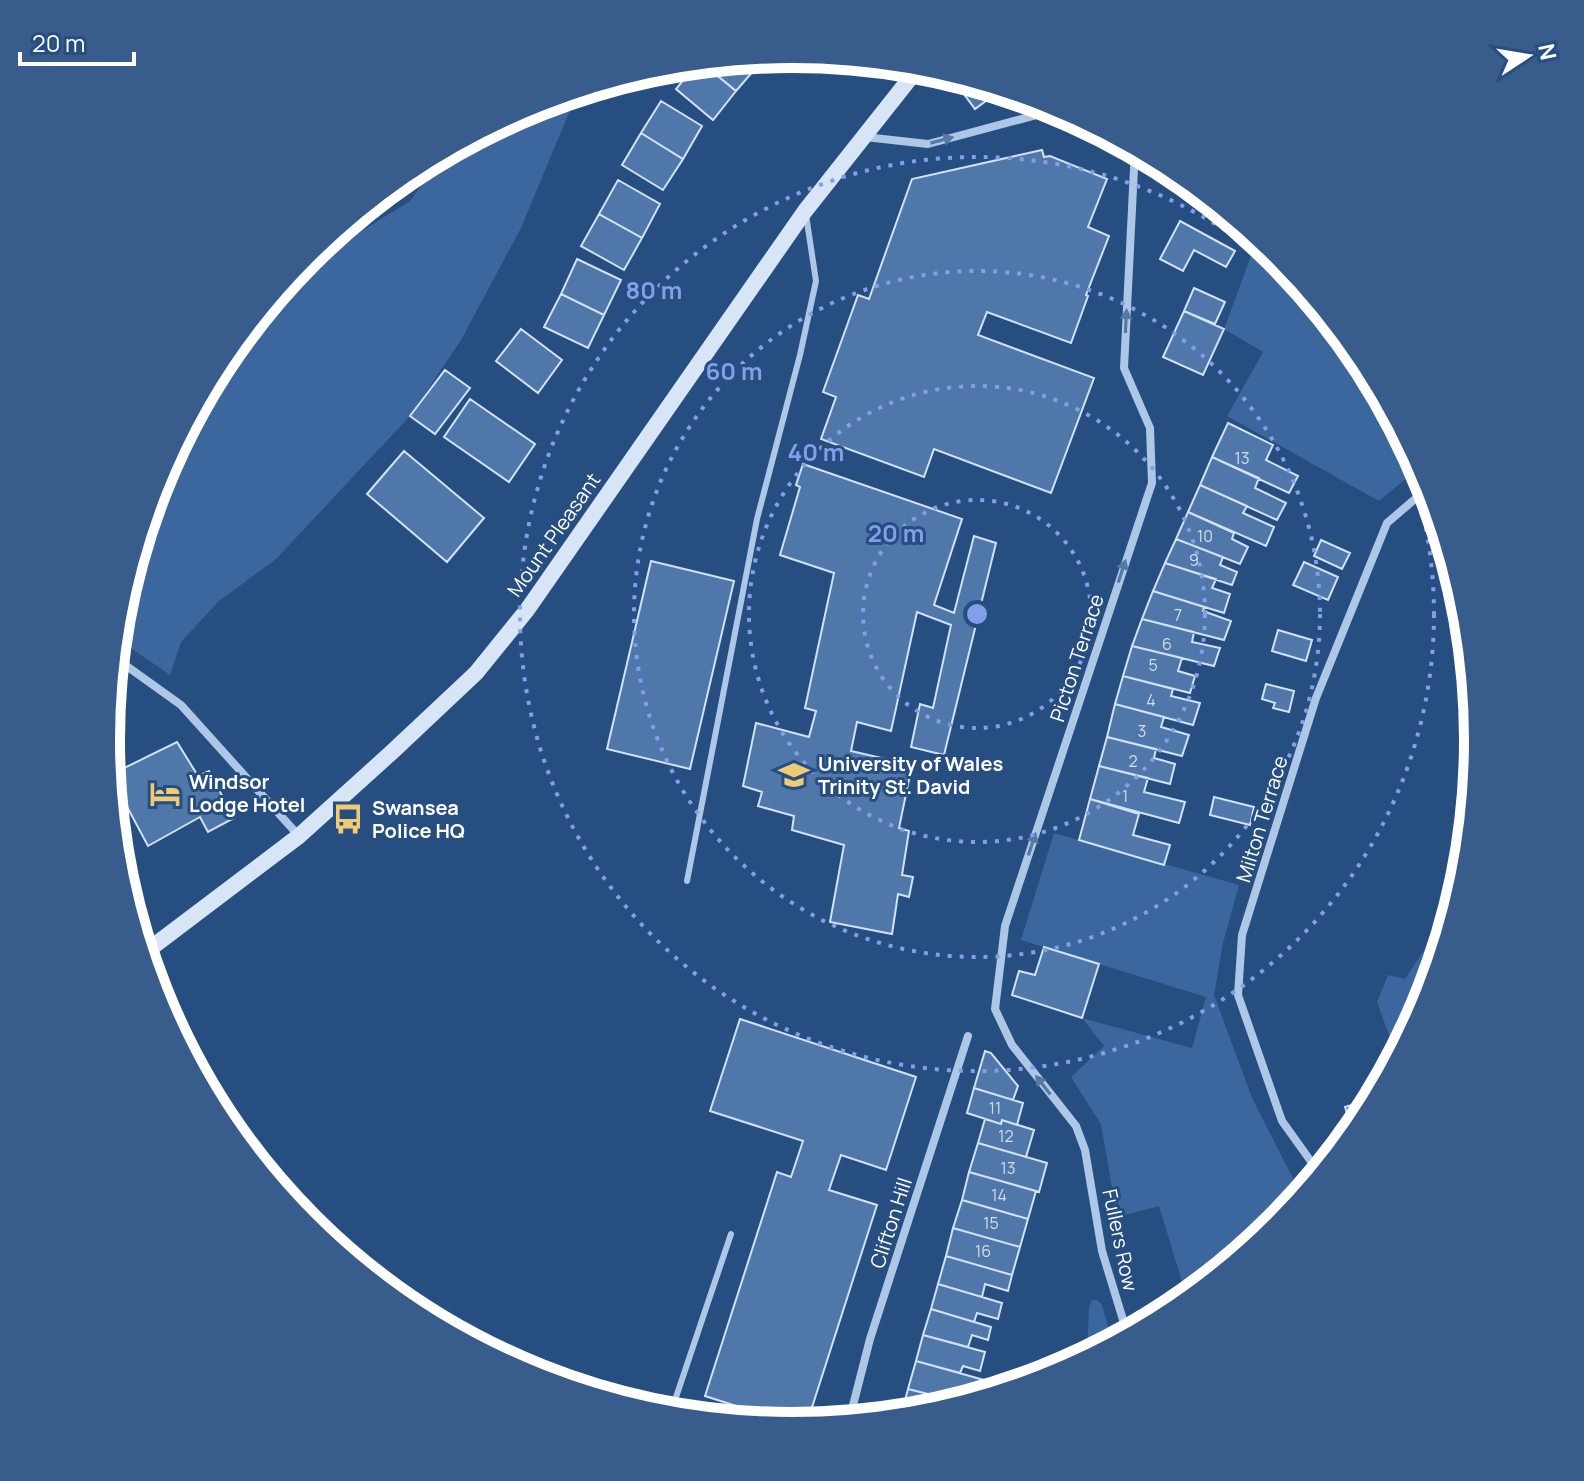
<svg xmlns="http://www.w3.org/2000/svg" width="1584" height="1481" font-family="Manrope,sans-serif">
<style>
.green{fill:#3b679e}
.building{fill:#4f77a9;stroke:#d2e2f5;stroke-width:2}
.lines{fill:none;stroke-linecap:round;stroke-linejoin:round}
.lane{stroke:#aec7e6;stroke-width:6}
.street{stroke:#aec7e6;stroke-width:8}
.secondary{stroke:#d8e5f6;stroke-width:16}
.oneway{fill:#5678a4}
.ring{fill:none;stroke:#839eea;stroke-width:4;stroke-dasharray:4 8}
.labels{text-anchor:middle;stroke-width:6;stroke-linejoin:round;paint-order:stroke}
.number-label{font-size:16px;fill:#d3ddea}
.street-label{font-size:20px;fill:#fff;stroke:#274e81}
.poi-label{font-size:20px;font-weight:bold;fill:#fff;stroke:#274e81;text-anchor:start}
.rim{fill:none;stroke:#fff;stroke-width:10}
.centre{fill:#839eea;stroke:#274e81;stroke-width:4}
.ring-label{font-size:24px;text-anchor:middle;font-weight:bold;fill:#839eea;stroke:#274e81;stroke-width:6;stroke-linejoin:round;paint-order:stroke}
</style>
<rect width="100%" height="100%" fill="#274e81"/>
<path class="green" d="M578,91L521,228L461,340L410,416L276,559L219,601L181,642L170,675L116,638L119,606L158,477L221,359L289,276L410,201L446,151L530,106Z
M1251,256L1294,275L1363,359L1420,467L1379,501L1227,416L1263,352L1224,329Z
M1471,817L1465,875L1426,1004L1397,1057L1377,1002L1388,975L1405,979L1436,932Z
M1054,833L1239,885L1223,943L1214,995L1252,1098L1302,1196L1277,1226L1204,1286L1186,1295L1159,1206L1117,1217L1101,1124L1071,1077L1104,1046L1082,1018L1192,1048L1206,997L1021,940Z
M1092,1300H1097L1102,1305L1113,1344L1087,1357L1089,1307Z"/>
<path class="building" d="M756,58L761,62L736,91L702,63Z
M697,63H702L736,91L713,120L676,89Z
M961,78L1022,96L1001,104L994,95L975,109L955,82Z
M661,101L702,126L683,159L641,133Z
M641,133L683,159L663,190L622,165Z
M1042,150L1044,157L1050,156L1107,179L1088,227L1109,236L1086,295L1088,296L1071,343L987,312L978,335L1094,378L1051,493L934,449L924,477L821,439L836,397L823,392L858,295L869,299L912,179Z
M618,180L660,204L642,238L599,214Z
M1204,195L1249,232L1242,241L1195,206Z
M599,214L642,238L624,270L581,246Z
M1180,221L1235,251L1226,267L1194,250L1183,271L1160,259Z
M577,259L621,280L604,315L561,294Z
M1194,288L1225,302L1215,324L1184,311Z
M561,294L604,315L588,348L544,327Z
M1184,311L1224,329L1203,375L1163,357Z
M521,329L562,360L538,393L496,361Z
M445,370L470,388L435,434L410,416Z
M470,399L535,444L509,482L444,437Z
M1228,423L1273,445L1266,460L1298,476L1289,493L1212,457Z
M404,451L484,518L447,562L367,494Z
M1212,457L1259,478L1255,488L1286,503L1277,520L1200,485Z
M803,464L962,519L934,605L954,613L974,536L996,543L944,755L911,747L920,704L933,708L951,625L917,612L891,731L857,722L851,751L912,765L899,828L909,831L902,875L913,877L909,897L898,894L892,934L830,922L844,845L792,830L794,816L758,806L762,792L743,786L756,723L809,737L816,711L805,708L834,573L780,555L800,487L796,485Z
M1200,485L1247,506L1243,513L1274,527L1266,546L1188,512Z
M1188,512L1234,533L1232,539L1248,547L1240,564L1176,539Z
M1176,539L1223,557L1220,565L1237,572L1232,585L1165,563Z
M1321,540L1350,553L1342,569L1314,556Z
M651,561L734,581L690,769L607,749Z
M1304,562L1338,577L1328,600L1293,585Z
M1165,563L1216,579L1212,588L1230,594L1224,613L1153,591Z
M1153,591L1204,607L1203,611L1231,621L1224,640L1142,619Z
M1142,619L1194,632L1192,642L1220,648L1214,666L1132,646Z
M1278,630L1312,640L1306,661L1272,651Z
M1132,646L1182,658L1178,671L1195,676L1190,693L1123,676Z
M1123,676L1173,689L1171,696L1200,703L1193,725L1115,704Z
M1266,684L1294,691L1289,712L1273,708L1275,703L1262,699Z
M1115,704L1164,717L1161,727L1189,735L1182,756L1107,737Z
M1107,737L1156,749L1154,758L1175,764L1170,784L1099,766Z
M177,742L198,776L209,771L234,818L208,832L200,817L148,846L110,775Z
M1099,766L1148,778L1144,792L1185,802L1179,823L1090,799Z
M1214,797L1254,807L1250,825L1210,815Z
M1090,799L1139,814L1133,835L1170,845L1164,865L1079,840Z
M117,857L132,873L121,883L119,874Z
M1044,947L1099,964L1082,1018L1012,995L1019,971L1035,975Z
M740,1019L916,1077L886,1170L841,1155L829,1190L877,1205L806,1426H799L705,1396L777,1172L791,1177L803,1141L710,1111Z
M985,1051L991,1053L1018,1086L1013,1100L974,1088Z
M974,1088L1023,1103L1017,1125L1002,1120L1001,1124L967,1113Z
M1369,1100L1371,1106L1363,1122L1341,1149L1335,1131L1351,1126L1345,1107Z
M985,1119L1001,1124L1002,1120L1034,1130L1026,1157L978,1143Z
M978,1143L1047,1163L1039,1192L969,1172Z
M969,1172L1036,1191L1028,1219L962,1200Z
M962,1200L1028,1219L1020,1247L953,1228Z
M953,1228L1020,1247L1012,1275L946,1256Z
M946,1256L1012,1275L1008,1291L985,1284L982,1297L938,1284Z
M938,1284L1002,1303L998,1319L977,1313L974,1322L931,1309Z
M1178,1306L1173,1312L1147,1326L1146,1322Z
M931,1309L991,1327L988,1340L972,1335L968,1347L923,1335Z
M923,1335L985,1352L980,1371L963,1366L960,1373L916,1361Z
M916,1361L1002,1385L1000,1391L992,1394L974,1388L972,1395L956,1391L952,1400L908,1389Z
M908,1389L952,1400L962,1403L925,1414L901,1416Z"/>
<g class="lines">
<path class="lane" d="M687,881L757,519L800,355L816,281L806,215
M670,1415L731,1234"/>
<path class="street" d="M865,137L928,144L1059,109
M114,657L181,705L299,836
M1320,1174L1282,1121L1238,995L1242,935L1316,698L1387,523L1429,487
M1128,1336L1102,1251L1085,1150L1076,1126L1012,1045L995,1009L1005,926L1152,483L1150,428L1124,368L1135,149
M849,1421L870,1339L968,1036"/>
<path class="secondary" d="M143,954L299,836L392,752L476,673L527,610L805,211L919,67"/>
</g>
<defs><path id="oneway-solid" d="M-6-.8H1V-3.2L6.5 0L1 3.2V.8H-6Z" transform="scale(2)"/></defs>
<g class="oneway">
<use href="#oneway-solid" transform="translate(942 140) rotate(-15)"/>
<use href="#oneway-solid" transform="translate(1126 321) rotate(-87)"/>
<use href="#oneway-solid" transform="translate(1122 571) rotate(-72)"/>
<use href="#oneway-solid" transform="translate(1032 844) rotate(-72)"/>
<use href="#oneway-solid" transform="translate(1043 1085) rotate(-128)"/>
</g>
<g class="ring">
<circle cx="977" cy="614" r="114"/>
<circle cx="977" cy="614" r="228"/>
<circle cx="977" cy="614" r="343"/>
<circle cx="977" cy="614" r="457"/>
</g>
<defs>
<g id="university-bare" transform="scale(2.4)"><path d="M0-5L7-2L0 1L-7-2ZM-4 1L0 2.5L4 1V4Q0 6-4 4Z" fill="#efcc74" stroke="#274e81" stroke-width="2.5" paint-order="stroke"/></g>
<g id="hotel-bare" transform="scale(2.4)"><path d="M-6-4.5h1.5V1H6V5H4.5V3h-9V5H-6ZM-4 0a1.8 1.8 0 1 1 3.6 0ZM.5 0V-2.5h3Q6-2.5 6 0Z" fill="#efcc74" stroke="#274e81" stroke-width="2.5" paint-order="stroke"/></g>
<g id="bus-bare" transform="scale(2.4)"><path d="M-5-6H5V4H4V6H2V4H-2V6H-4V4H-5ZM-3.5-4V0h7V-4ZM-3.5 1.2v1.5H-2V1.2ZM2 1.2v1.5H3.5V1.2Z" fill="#efcc74" stroke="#274e81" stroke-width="2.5" paint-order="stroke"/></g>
</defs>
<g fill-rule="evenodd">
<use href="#university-bare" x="794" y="775"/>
<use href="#hotel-bare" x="165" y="794"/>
<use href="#bus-bare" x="348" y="819"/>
</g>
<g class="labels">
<g class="number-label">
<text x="1242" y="464">13</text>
<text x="1205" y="542">10</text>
<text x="1194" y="566">9</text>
<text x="1178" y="621">7</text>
<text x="1167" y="650">6</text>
<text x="1153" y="671">5</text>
<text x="1151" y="706">4</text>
<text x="1142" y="737">3</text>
<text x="1133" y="767">2</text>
<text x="1125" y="802">1</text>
<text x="995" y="1114">11</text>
<text x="1006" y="1142">12</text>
<text x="1008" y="1174">13</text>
<text x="999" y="1201">14</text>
<text x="991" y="1229">15</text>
<text x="983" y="1257">16</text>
</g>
<g class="street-label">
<text transform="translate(554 535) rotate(-55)" y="7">Mount Pleasant</text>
<text transform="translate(1077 658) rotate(-72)" y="7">Picton Terrace</text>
<text transform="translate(1262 819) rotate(-73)" y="7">Milton Terrace</text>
<text transform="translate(891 1223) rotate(-72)" y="7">Clifton Hill</text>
<text transform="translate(1120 1240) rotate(78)" y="7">Fullers Row</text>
</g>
<g class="poi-label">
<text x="818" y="771">University of Wales<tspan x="818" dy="23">Trinity St. David</tspan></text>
<text x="189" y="789">Windsor<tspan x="189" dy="23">Lodge Hotel</tspan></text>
<text x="372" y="815">Swansea<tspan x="372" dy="23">Police HQ</tspan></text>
</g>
</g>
<path d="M0 0H1584V1481H0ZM120 740a672 672 0 1 1 1344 0a672 672 0 1 1-1344 0Z" fill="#385c8b" fill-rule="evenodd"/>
<path class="rim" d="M120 740a672 672 0 1 1 1344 0a672 672 0 1 1-1344 0Z"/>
<circle cx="977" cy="614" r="12" class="centre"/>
<g class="ring-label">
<text x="654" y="299">80 m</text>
<text x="734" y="380">60 m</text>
<text x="816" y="461">40 m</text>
<text x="896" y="542">20 m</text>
</g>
<g transform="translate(1528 56) rotate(78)" stroke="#274e81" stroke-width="6" paint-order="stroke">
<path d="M0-6L14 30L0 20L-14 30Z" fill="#ffffff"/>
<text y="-12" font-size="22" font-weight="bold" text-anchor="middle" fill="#ffffff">N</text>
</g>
<path d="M20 52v12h114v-12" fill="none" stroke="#ffffff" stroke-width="4"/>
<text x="32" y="52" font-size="24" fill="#ffffff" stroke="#274e81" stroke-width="6" paint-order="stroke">20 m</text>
</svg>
